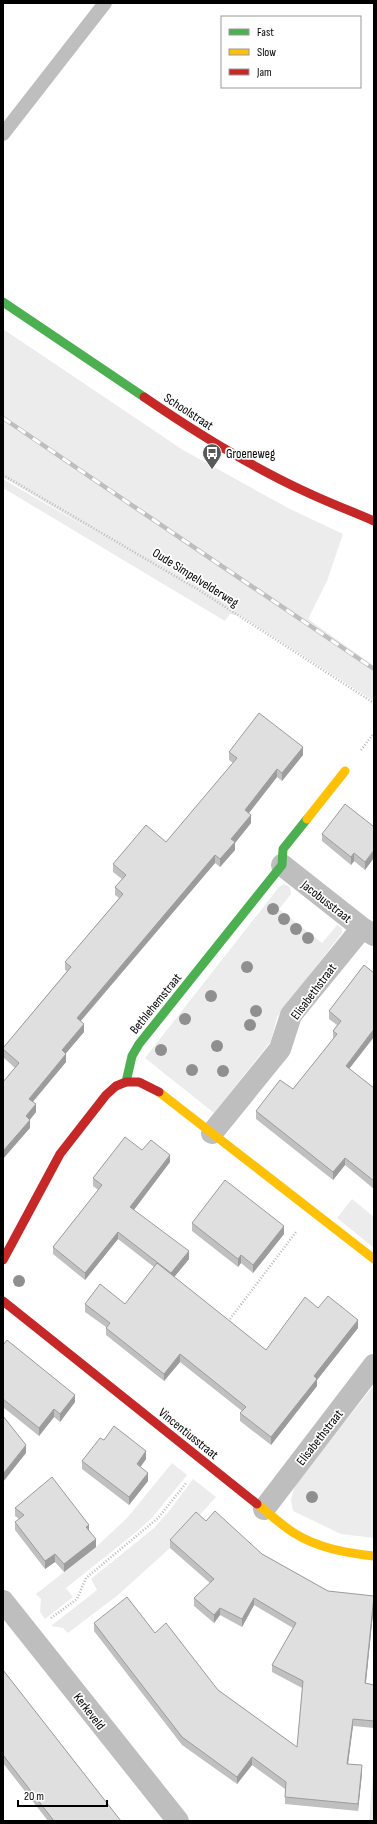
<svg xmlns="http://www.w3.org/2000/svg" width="377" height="1824" font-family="'Sofia Sans Condensed',sans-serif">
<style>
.green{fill:#ececec}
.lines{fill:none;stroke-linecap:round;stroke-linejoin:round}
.path{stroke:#b9b9b9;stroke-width:2.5;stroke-dasharray:1 2;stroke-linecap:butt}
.lane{stroke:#bebebe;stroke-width:14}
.street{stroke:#bebebe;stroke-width:22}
.fast{stroke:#4caf50;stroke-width:9}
.slow{stroke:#ffc107;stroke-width:9}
.jam{stroke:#c62828;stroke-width:9}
.rail-casing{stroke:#bebebe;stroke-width:4.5}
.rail{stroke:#fff;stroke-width:3;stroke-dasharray:9;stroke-linecap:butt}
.tree{fill:#8f8f8f}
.wall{fill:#c0c0c0}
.shaded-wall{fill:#9c9c9c}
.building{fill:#dfdfdf;stroke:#9c9c9c}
.labels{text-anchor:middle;stroke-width:3.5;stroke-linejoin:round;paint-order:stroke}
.street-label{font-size:13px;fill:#000;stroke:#fff}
.poi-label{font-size:13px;fill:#000;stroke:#fff;text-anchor:start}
</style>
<rect width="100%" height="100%" fill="#fff"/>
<path class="green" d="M3,329L183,450L288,508L343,534L327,581L308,619L374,666V701L241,616L230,614L225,621L3,488V479L98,534L3,477Z
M284,884L290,887L291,894L279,909L322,943L337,925L342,928V933L280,1013L277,1017L271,1041L214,1113L145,1058L279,887Z
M352,1199L374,1217V1248L337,1218Z
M374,1385V1538L341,1534L293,1511L291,1500L295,1485Z
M172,1463L187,1475L151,1519L135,1533L66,1588L73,1597L45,1619L40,1612L41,1599L36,1594L96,1547L127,1518Z
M193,1479L216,1497L170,1548L118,1595L68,1633L63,1628L51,1626L97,1590L91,1579L154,1528L170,1510Z
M374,1760V1821H369Z"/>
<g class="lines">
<path class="path" d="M3,475L202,592L374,703
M361,750L374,733
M230,1319L296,1232
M51,1618L77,1599L86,1578L158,1518L187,1482"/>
<path class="lane" d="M3,134L105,3"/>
<path class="street" d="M282,865L362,928L374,935
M212,1133L280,1049L291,1015L362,928
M264,1509L374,1365
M3,1601L178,1821"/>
<path class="fast" d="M3,302L144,397
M126,1082L132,1056L139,1044L282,865L283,849L307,819"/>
<path class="slow" d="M307,819L345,771
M159,1092L374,1259
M257,1504C269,1513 281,1525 294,1533C318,1548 346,1553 374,1556"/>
<path class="jam" d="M144,397C195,432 248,465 304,491C327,502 351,511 374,521
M3,1260L60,1154L106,1095L116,1086L126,1082H139L159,1092
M3,1301L257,1504"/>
<g class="rail-casing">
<path id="rail" d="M3,418L374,669"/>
</g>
<use href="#rail" class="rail"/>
</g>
<g class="tree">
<circle cx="273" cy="909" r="6"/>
<circle cx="284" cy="919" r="6"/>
<circle cx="296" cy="929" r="6"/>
<circle cx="308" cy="938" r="6"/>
<circle cx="247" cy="967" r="6"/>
<circle cx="211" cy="996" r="6"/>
<circle cx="256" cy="1011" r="6"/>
<circle cx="185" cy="1019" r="6"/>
<circle cx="250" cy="1025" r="6"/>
<circle cx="217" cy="1046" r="6"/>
<circle cx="161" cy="1050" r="6"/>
<circle cx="192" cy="1070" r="6"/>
<circle cx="223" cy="1071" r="6"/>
<circle cx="19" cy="1281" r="6"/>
<circle cx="312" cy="1497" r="6"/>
</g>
<path class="wall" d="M229,752L303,755L282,781L277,777L249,813L251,823L235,843V850L220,867L215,863L81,1021L84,1032L66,1053V1062L33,1102L36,1112L30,1120V1128L15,1068L3,1057V1048L67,971L65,970V962L119,898L115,895V887L122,879L113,872V864L166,842L233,763L229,760Z
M373,826L365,870L354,861L351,865L322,841V834Z
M364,965L349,1069L374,1088V1189L345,1165L333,1180L256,1119V1111L293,1089L333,1039V1031L337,1025L329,1019V1011Z
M142,1150L170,1162L134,1210L189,1259L174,1277L266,1350L318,1308L358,1328L317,1380V1386L271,1445L240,1421V1413L242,1411L180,1362L164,1381L106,1335V1327L85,1312V1304H125L154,1267L118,1239L85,1280L53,1254V1247L98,1190L93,1186V1178Z
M192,1223L284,1234L253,1273L241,1263L238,1267L192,1231Z
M3,1345L75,1402L60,1422L54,1417L39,1436L3,1407Z
M104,1440L146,1459L140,1467L148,1481L129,1505L82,1469V1461Z
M15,1508L89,1530L96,1547L64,1572L55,1562L45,1569L15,1530V1522L19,1519L15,1516Z
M206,1521L262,1554L328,1591L374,1603L366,1683L374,1685V1728L353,1726L348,1764L362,1773L358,1811L285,1804V1789L252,1765L237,1784L182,1745L94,1631V1623L155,1633L218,1690L297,1747L302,1688L272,1672V1665L293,1628L254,1605L242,1627L220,1615L214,1623L194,1606V1598L210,1583L170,1548V1540Z
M3,1670L121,1821H48L3,1763Z"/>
<path class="shaded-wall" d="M303,747V755L282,781V773Z
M277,769V777L245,818V810Z
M251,815V823L235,843V850L220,867V859L231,839Z
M374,850V858L365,870V862Z
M354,853V861L351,865V857Z
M215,855V863L77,1025V1018Z
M84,1024V1032L62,1058V1050Z
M374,1029V1037L346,1073V1066Z
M66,1054V1062L29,1106V1099Z
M36,1104V1112L26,1124V1116Z
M30,1120V1128L3,1159V1151Z
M170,1155V1162L130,1215V1207Z
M345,1158V1165L333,1180V1172Z
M284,1226V1234L253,1273V1265Z
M118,1232V1239L85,1280V1273Z
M189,1251V1259L171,1281V1273Z
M241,1255V1263L238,1267V1259Z
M358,1320V1328L317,1380V1386L271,1445V1437L314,1376Z
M180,1354V1362L164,1381V1374Z
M75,1395V1402L60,1422V1414Z
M54,1409V1417L39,1436V1428Z
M26,1445V1453L3,1482V1474Z
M146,1451V1459L137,1472V1464Z
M148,1473V1481L129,1505V1497Z
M89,1525V1533L86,1527Z
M96,1539V1547L64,1572V1564Z
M55,1554V1562L45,1569V1561Z
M374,1596V1603L365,1691V1683Z
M254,1598V1605L242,1627V1619Z
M220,1608V1615L214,1623V1615Z
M353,1719V1726L347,1771V1764Z
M252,1757V1765L237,1784V1777Z
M362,1765V1773L358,1811V1804Z"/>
<path class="building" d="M259,713L303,747L282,773L277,769L245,810L251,815L231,839L235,842L220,859L215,855L77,1018L84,1024L62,1050L66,1054L29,1099L36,1104L26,1116L30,1120L3,1151V1082L19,1063L3,1049V1048L71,967L65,962L123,894L115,887L126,875L113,864L146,825L166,842L237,758L229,752Z
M345,804L373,826L374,824V850L365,862L354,853L351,857L322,834Z
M364,965L374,973V1029L346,1066L374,1088V1181L345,1158L333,1172L256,1111L280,1080L293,1089L337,1034L333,1031L341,1021L329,1011Z
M125,1137L142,1150L151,1140L170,1155L130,1207L189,1251L171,1273L118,1232L85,1273L53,1247L102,1185L93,1178Z
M225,1180L284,1226L253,1265L241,1255L238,1259L192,1223Z
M157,1263L266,1350L305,1297L318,1308L328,1296L358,1320L314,1376L317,1379L271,1437L240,1413L246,1407L180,1354L164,1374L106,1328L110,1323L85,1304L100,1284L125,1304Z
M7,1340L75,1395L60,1414L54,1409L39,1428L3,1399V1345Z
M3,1416L26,1445L3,1474Z
M114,1426L146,1451L137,1464L148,1473L129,1497L82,1461L100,1438L104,1440Z
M52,1477L89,1525L86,1527L96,1539L64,1564L55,1554L45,1561L15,1522L24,1515L15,1508Z
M215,1511L262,1554L328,1591L374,1596L365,1683L374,1685V1721L353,1719L347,1764L362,1765L358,1804L285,1797L286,1782L252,1757L237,1777L182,1737L94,1623L127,1597L155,1633L166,1623L218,1690L297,1747L303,1681L272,1665L296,1623L254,1598L242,1619L220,1608L214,1615L194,1598L214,1579L170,1540L196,1512L206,1521Z
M3,1670L121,1821H54L3,1755Z"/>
<defs>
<g id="bus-pin" transform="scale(1)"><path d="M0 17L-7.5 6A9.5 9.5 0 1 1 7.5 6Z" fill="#595959" stroke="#fff"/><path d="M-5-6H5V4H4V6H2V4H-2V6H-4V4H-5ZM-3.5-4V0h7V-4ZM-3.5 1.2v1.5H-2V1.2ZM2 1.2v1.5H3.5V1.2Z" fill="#fff"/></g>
</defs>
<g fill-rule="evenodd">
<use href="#bus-pin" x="212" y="453"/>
</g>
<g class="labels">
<g class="street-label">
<text transform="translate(189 411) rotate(33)" y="5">Schoolstraat</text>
<text transform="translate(196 577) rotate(32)" y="5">Oude Simpelvelderweg</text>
<text transform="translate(327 901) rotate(38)" y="5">Jacobusstraat</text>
<text transform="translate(313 991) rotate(-53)" y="5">Elisabethstraat</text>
<text transform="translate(155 1003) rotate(-51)" y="5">Bethlehemstraat</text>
<text transform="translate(189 1433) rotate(39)" y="5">Vincentiusstraat</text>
<text transform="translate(319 1437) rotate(-52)" y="5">Elisabethstraat</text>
<text transform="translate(90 1711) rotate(52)" y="5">Kerkeveld</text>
</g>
<g class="poi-label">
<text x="226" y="458">Groeneweg</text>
</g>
</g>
<rect width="377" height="1824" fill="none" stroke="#000000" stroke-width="8"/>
<rect x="221" y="16" width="140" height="72" fill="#ffffff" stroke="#999999"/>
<rect x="229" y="29" width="20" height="6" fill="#4caf50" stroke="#999999"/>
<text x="257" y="36" font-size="12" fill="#000000">Fast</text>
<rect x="229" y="49" width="20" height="6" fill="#ffc107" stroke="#999999"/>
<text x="257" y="56" font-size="12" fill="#000000">Slow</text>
<rect x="229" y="69" width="20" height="6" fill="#c62828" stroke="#999999"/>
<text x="257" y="76" font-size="12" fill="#000000">Jam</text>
<path d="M18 1800v6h89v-6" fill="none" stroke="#000000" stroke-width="2"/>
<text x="24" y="1800" font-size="12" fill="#000000" stroke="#ffffff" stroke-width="3" paint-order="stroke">20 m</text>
</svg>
